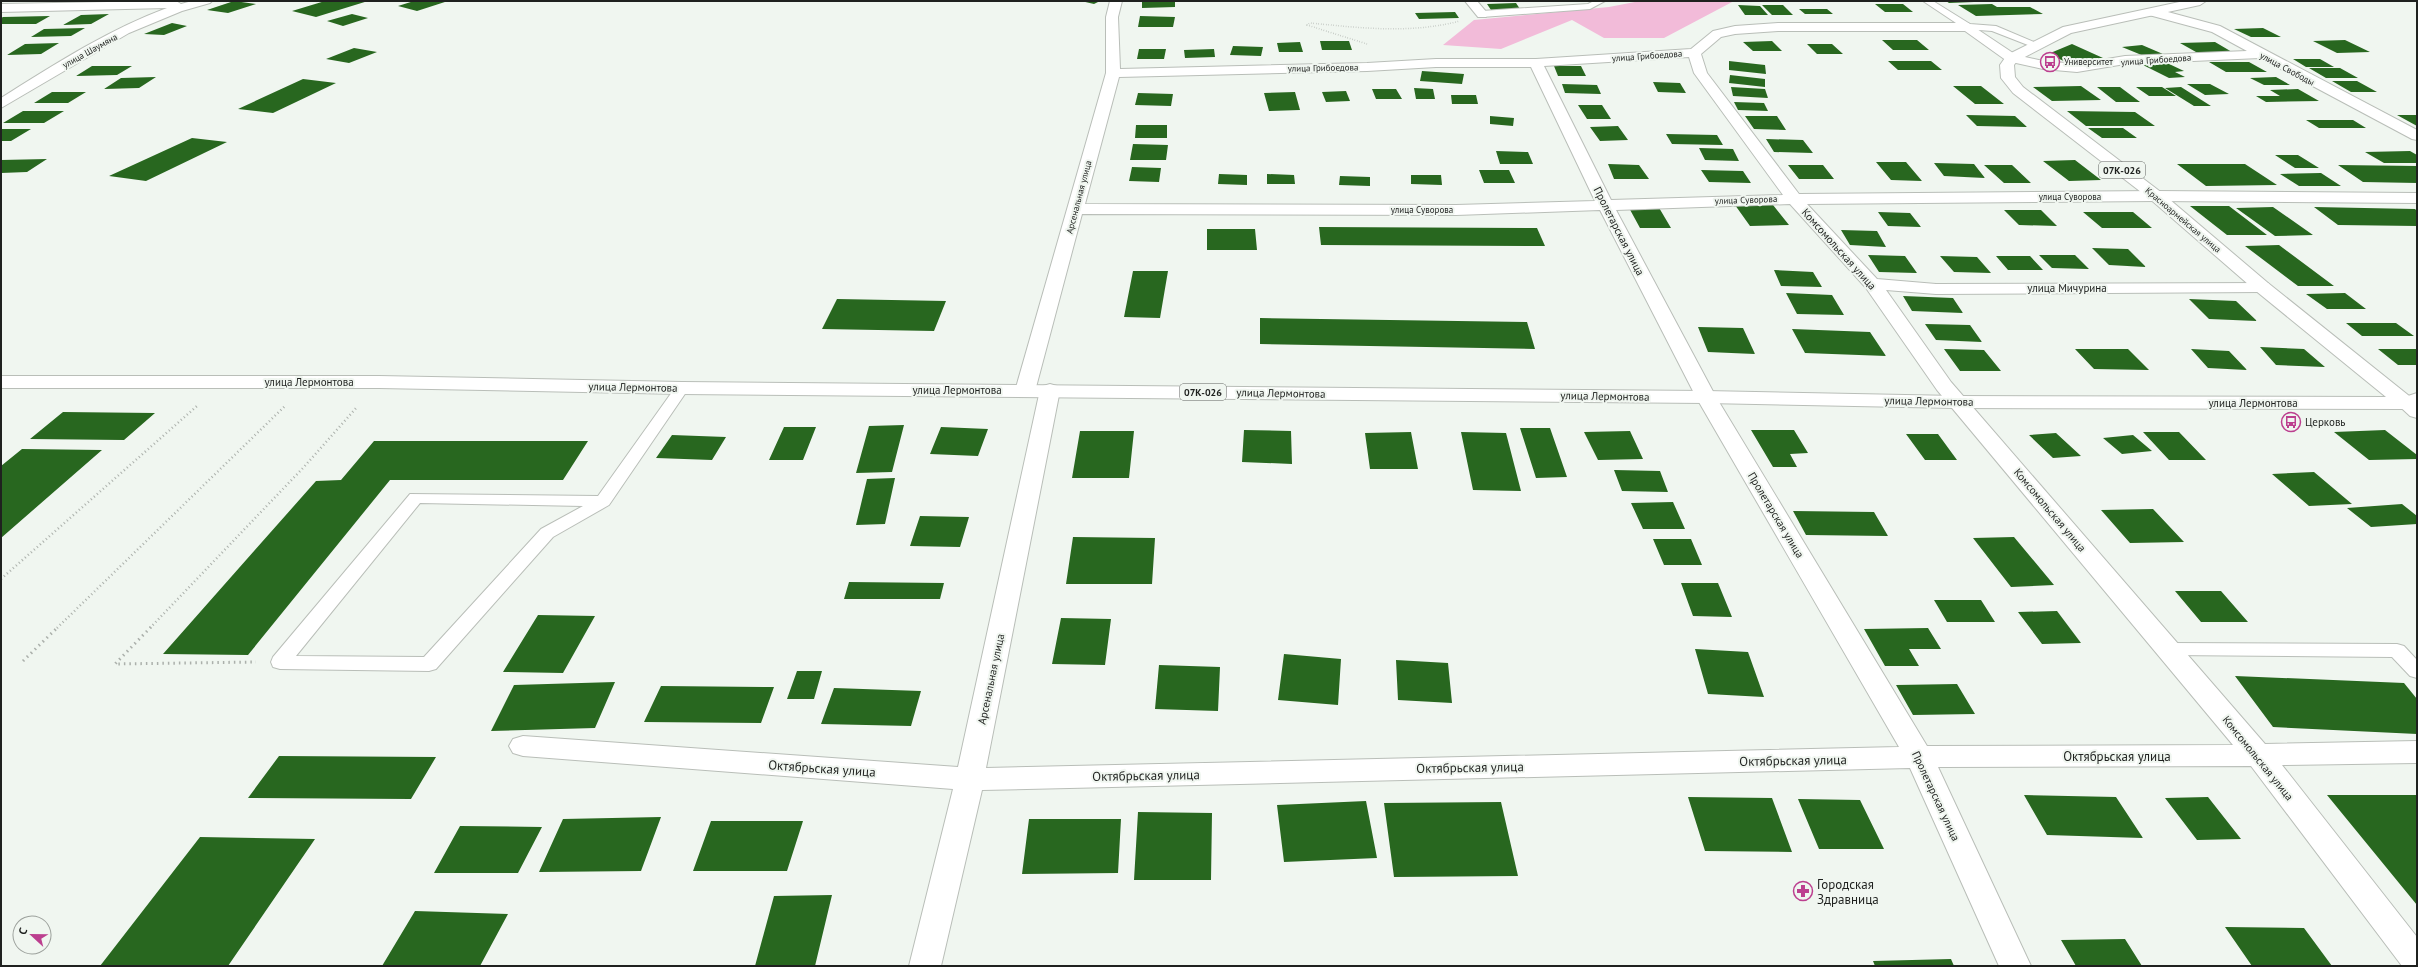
<svg xmlns="http://www.w3.org/2000/svg" width="2418" height="967" font-family="'PT Sans',sans-serif">
<style>
.green{fill:#f2bbd9}
.building{fill:#28671f}
.lines{fill:none;stroke-linecap:round;stroke-linejoin:round}
.lane-casing{stroke:#b9beb8;stroke-width:2}
.street-casing{stroke:#b9beb8;stroke-width:2}
.secondary-casing{stroke:#b9beb8;stroke-width:2}
.primary-casing{stroke:#b9beb8;stroke-width:2}
.path-far2{stroke:#abb0ab;stroke-width:1.5;stroke-dasharray:0.5 2;stroke-linecap:butt}
.path-far1{stroke:#abb0ab;stroke-width:2.5;stroke-dasharray:1 3;stroke-linecap:butt}
.path{stroke:#abb0ab;stroke-width:3;stroke-dasharray:1.5 4;stroke-linecap:butt}
.lane{fill:#fff;fill-rule:evenodd}
.street{fill:#fff;fill-rule:evenodd}
.secondary{fill:#fff;fill-rule:evenodd}
.primary{fill:#fff;fill-rule:evenodd}
.labels{text-anchor:middle;stroke-width:4;stroke-linejoin:round;paint-order:stroke}
.far-street-label{font-size:9px;fill:#1f211f;stroke:#f0f6f0}
.far-poi-label{font-size:9px;fill:#1f211f;stroke:#f0f6f0;text-anchor:start}
.shield{fill:#f0f6f0;stroke:#5e615e;stroke-width:1}
.shield-label{font-size:10px;font-weight:bold;fill:#1f211f}
.street-label{font-size:11px;fill:#1f211f;stroke:#f0f6f0}
.poi-label{font-size:11px;fill:#1f211f;stroke:#f0f6f0;text-anchor:start}
.near-street-label{font-size:13px;fill:#1f211f;stroke:#f0f6f0}
.near-poi-label{font-size:13px;fill:#1f211f;stroke:#f0f6f0;text-anchor:start}
</style>
<rect width="100%" height="100%" fill="#f0f6f0"/>
<path class="green" d="M1640,1H1734L1664,38H1604L1572,20L1501,49L1443,45L1474,20L1609,7Z"/>
<path class="building" d="M234,1L256,4L228,13L207,10Z
M325,1H368L316,17L292,11Z
M414,1H448L417,11L398,6Z
M1081,1H1100L1094,4Z
M1142,1H1175V7L1142,8Z
M1946,1H1974V2L1949,3Z
M1516,3L1520,9L1491,10L1487,4Z
M1875,4H1903L1913,12H1885Z
M1992,4L1997,7H2030L2043,14L1976,16L1958,5Z
M1738,5L1760,6L1768,15H1745Z
M1762,5H1783L1793,15H1772Z
M1799,9H1827L1833,14H1805Z
M1455,12L1459,18L1419,19L1415,13Z
M109,14L91,24L63,25L81,15Z
M352,14L368,18L343,26L327,21Z
M50,16L36,24H1V18L3,17Z
M1140,16L1175,17L1173,27H1138Z
M172,23L187,26L164,35L144,34Z
M85,28L71,36L31,37L44,29Z
M2263,28L2281,37H2251L2234,29Z
M1882,40H1917L1929,50H1893Z
M2345,40L2370,52L2337,53L2313,41Z
M1320,41H1349L1352,50H1322Z
M1772,41L1782,51H1753L1743,42Z
M1300,42L1303,52H1279L1277,43Z
M2215,42L2232,52H2196L2180,43Z
M59,43L41,54L7,55L25,44Z
M1807,44H1832L1843,54H1817Z
M2072,44L2103,58L2066,62L2048,54Z
M2142,45L2163,54L2144,56L2122,47Z
M1233,46L1263,47L1261,56L1230,55Z
M354,48L377,52L349,63L326,59Z
M1139,49H1166L1164,59H1137Z
M1214,49L1215,57L1185,58L1184,50Z
M2293,59H2320L2334,67H2306Z
M1729,61L1765,65L1766,74L1729,70Z
M1888,61H1931L1942,70H1898Z
M2209,62H2249L2267,72H2226Z
M2167,63L2184,71L2175,72L2185,77L2169,78L2143,65Z
M92,66H132L117,75L76,76Z
M1554,66H1581L1586,76H1558Z
M2309,68H2340L2358,78H2326Z
M1422,71L1464,74L1462,84L1420,81Z
M1730,75L1765,79V87L1729,83Z
M156,77L139,88L104,89L121,78Z
M2276,77L2290,85H2264L2250,78Z
M303,79L336,83L273,113L238,109Z
M2332,81H2357L2377,92H2351Z
M1653,82L1680,83L1686,93L1658,92Z
M1562,84L1597,85L1601,94L1565,93Z
M2187,84H2210L2229,94L2205,95Z
M1953,86H1981L2004,104H1975Z
M2081,86L2101,100L2052,101L2033,87Z
M1731,87L1765,89L1768,98L1733,96Z
M2097,87H2120L2140,102H2116Z
M2136,87H2162L2176,96H2149Z
M2181,87L2211,106H2194L2165,88Z
M1414,88L1433,89L1435,99H1416Z
M1372,89H1396L1402,99H1376Z
M2298,89L2319,101L2266,102L2256,96H2280L2270,90Z
M1346,91L1350,101L1326,102L1322,92Z
M52,92H86L68,103H34Z
M1295,92L1300,110L1269,111L1264,93Z
M1138,93L1173,94L1171,106L1135,105Z
M1451,95H1476L1478,104H1452Z
M1734,102L1764,103L1768,111L1738,110Z
M1578,105H1602L1611,119H1587Z
M23,111H64L44,123H3Z
M2067,111L2135,112L2155,126H2086Z
M1966,115L2015,116L2027,127L1977,126Z
M2397,115H2417V126Z
M1490,116L1514,118L1513,126L1490,124Z
M1745,116H1777L1786,130L1754,129Z
M2306,120H2353L2366,128H2319Z
M1136,125H1167V138H1135Z
M1618,126L1628,140L1600,141L1590,127Z
M2088,128H2123L2137,138H2102Z
M1,129H31L11,141H1Z
M1666,134L1717,135L1723,145L1672,144Z
M192,138L227,142L146,181L109,176Z
M1766,139L1803,140L1813,153L1774,152Z
M1133,144L1168,145L1166,160H1130Z
M1699,148L1733,149L1739,161L1705,160Z
M1496,151L1528,152L1533,164H1500Z
M2410,151L2417,155V163H2384L2365,152Z
M2275,155H2298L2319,168H2295Z
M47,159L27,172L1,173V160Z
M2075,160L2101,180L2069,181L2043,161Z
M1876,162H1906L1922,181L1891,180Z
M1934,163L1974,164L1985,178L1944,176Z
M1608,164L1639,165L1649,179H1614Z
M2177,164H2245L2277,185L2206,186Z
M1788,165H1823L1834,179H1799Z
M1984,165H2012L2031,183H2004Z
M2338,165L2417,166V183L2363,182Z
M1132,167L1161,168L1159,182L1129,181Z
M1479,170H1509L1515,183H1484Z
M1701,170L1743,171L1751,183L1709,182Z
M2321,173L2341,186H2299L2280,174Z
M1219,174L1247,175V185L1218,184Z
M1267,174L1294,175L1295,184H1267Z
M1411,175H1441L1442,185L1411,184Z
M1340,176L1370,177V186L1339,185Z
M1735,205H1773L1789,225L1750,226Z
M1628,206H1658L1671,228H1640Z
M2190,206H2229L2267,235H2227Z
M2273,207L2313,235L2275,236L2236,208Z
M2314,207L2415,209L2417,211V226L2338,225Z
M2004,210H2041L2057,226L2019,225Z
M1878,212L1910,213L1921,227L1888,226Z
M2083,212H2133L2152,228H2102Z
M1319,227L1537,228L1545,246L1321,245Z
M1207,229H1255L1257,250H1207Z
M1841,230L1877,231L1886,247L1850,245Z
M2279,245L2334,286H2298L2245,246Z
M2092,248L2128,249L2146,267L2109,265Z
M1868,255L1905,256L1917,273L1879,272Z
M2039,255H2075L2089,269L2052,268Z
M1940,256L1977,257L1991,273L1954,272Z
M1996,256H2030L2043,270H2008Z
M1774,270L1813,272L1822,287L1781,286Z
M1133,271H1168L1160,318L1124,317Z
M1786,293L1832,295L1844,315L1797,314Z
M2345,293L2366,309H2327L2306,294Z
M1903,296L1953,298L1963,313L1912,311Z
M837,299L946,301L934,331L822,329Z
M2189,299L2236,301L2257,321L2209,319Z
M1260,318L1527,322L1535,349L1260,344Z
M2346,323H2396L2414,336H2362Z
M1925,324L1970,325L1982,342L1936,340Z
M1698,327L1743,328L1755,354L1708,352Z
M1792,329L1870,332L1886,356L1805,353Z
M2260,347L2304,349L2325,367L2276,365Z
M1944,349L1984,350L2001,371H1960Z
M2075,349H2128L2149,370L2094,369Z
M2191,349L2229,351L2247,370L2208,368Z
M2378,349H2417V365H2398Z
M63,412L155,413L124,440L30,439Z
M904,425L892,472L856,473L869,426Z
M784,427H816L803,460H769Z
M941,427L988,429L978,456L930,454Z
M1520,428H1550L1567,477L1536,478Z
M1244,430L1291,431L1292,464L1242,462Z
M1751,430H1794L1808,453L1790,454L1797,467H1773Z
M2385,430L2417,455V459L2369,460L2334,432Z
M1080,431H1134L1129,478H1072Z
M1630,431L1643,459L1598,460L1584,432Z
M1411,432L1418,469H1370L1365,433Z
M1461,432L1506,433L1521,491L1473,490Z
M2143,432H2179L2206,460H2169Z
M2056,433L2081,456L2053,458L2029,435Z
M1906,434H1938L1957,460H1925Z
M672,435L726,437L712,460L656,458Z
M2133,435L2152,451L2122,454L2103,438Z
M374,441H588L563,480H390L248,655L163,654L316,481L341,480Z
M22,449L102,450L1,538V466Z
M1614,470L1660,471L1668,492L1622,491Z
M2314,472L2352,504L2309,506L2272,474Z
M895,478L885,524L856,525L867,479Z
M1673,502L1685,529H1643L1631,503Z
M2402,504L2417,516V524L2371,527L2347,508Z
M2153,509L2184,542L2130,543L2101,510Z
M1793,511L1874,512L1888,536L1806,535Z
M920,516L969,517L960,547L910,546Z
M1073,537L1155,538L1152,584H1066Z
M2014,537L2054,585L2011,587L1973,538Z
M1653,539H1691L1702,565H1664Z
M849,582L944,583L940,599H844Z
M1681,583H1718L1732,617L1693,616Z
M2175,591H2221L2248,622H2201Z
M1934,600H1981L1995,622H1947Z
M2057,611L2081,643L2042,644L2018,612Z
M538,615L595,616L563,673L503,672Z
M1061,618L1111,619L1105,665L1052,664Z
M1928,628L1941,649H1909L1919,666H1885L1864,629Z
M1695,649L1748,652L1764,697L1708,694Z
M1284,654L1341,659L1338,705L1278,700Z
M1396,660L1448,663L1452,703L1398,700Z
M1159,665L1220,667L1218,711L1155,709Z
M797,671H822L814,699H787Z
M2235,676L2404,683L2417,699V734L2273,727Z
M615,682L595,728L491,731L514,685Z
M1957,684L1975,714L1913,715L1896,685Z
M661,686L774,687L761,723L644,722Z
M834,688L921,691L911,726L821,724Z
M279,756L436,757L411,799L248,798Z
M2024,795L2116,797L2143,838L2047,835Z
M2327,795H2417V905Z
M1688,797L1772,798L1792,852L1705,851Z
M2208,797L2241,839L2197,840L2165,798Z
M1798,799L1860,800L1884,849H1819Z
M1366,801L1377,858L1284,862L1277,805Z
M1501,802L1518,876L1394,877L1384,803Z
M1138,812L1212,813L1211,880H1134Z
M661,817L641,871L539,872L563,819Z
M1029,819H1121L1118,873L1022,874Z
M711,821H803L787,871H693Z
M460,826L542,827L518,873H434Z
M200,837L315,839L228,966H100Z
M832,895L815,966H755L774,896Z
M415,911L508,914L480,966H382Z
M2225,927L2304,928L2332,966H2252Z
M2125,939L2142,966H2076L2061,940Z
M1951,959L1954,966H1875L1873,961Z"/>
<g class="lines">
<g class="lane-casing">
<path id="lane" d="M1594,1H1605L1590,9L1482,17L1478,14L1482,11L1588,4Z
M1923,1H1933L1970,24L1996,26L2041,45L2033,47L1992,31L1965,29Z
M682,384L689,388L609,505L553,537L436,669L429,671L280,669L273,667L271,662L273,657L410,494L598,496L677,385ZM420,503L583,506L541,529L424,657L296,656Z
M2168,643L2397,644L2404,646L2417,660V678L2410,676L2392,657L2168,655L2161,654L2159,649L2161,644Z"/>
</g>
<g class="street-casing">
<path id="street" d="M161,1H176L181,4L192,1H212L210,3L182,11L129,33L1,108V98C55,64 108,30 167,8L1,12V4Z
M1110,1H1122L1118,17L1120,69L1367,63L1436,59H1536L1691,49L1713,31L1735,26L1778,23H1968L2016,55L2043,61L2077,64L2125,56L2247,51L2212,32L2149,15L2147,12L2153,8L2220,26L2417,130V140L2412,139L2260,58L2125,64L2077,72L2043,69L2007,61L1965,31H1778L1735,34L1721,37L1701,54L1707,73L1799,194L2156,191L2417,193V203L2156,201L1807,204L1877,279L1936,284L2268,283L2271,287L2268,291L2262,292L1936,294L1886,290L1951,382L2265,744L2417,741V763L2282,765L2417,937V966H2402L2251,766L1938,767L2031,966H1999L1910,768L982,790L941,966H909L953,789L523,756L513,753L509,746L513,739L523,736L958,767L1040,390L1043,386L1050,384L1057,386L1060,390L986,768L1899,747L1696,397L1600,210L1456,215L1082,214L1035,391L1032,395L1025,397L1018,395L1015,391L1106,73V17ZM1689,57L1694,73L1783,195L1611,200L1544,66ZM1436,67H1531L1595,201L1456,205L1085,204L1119,77L1367,71ZM1790,204L1866,288L1937,390L2233,745L1927,746L1716,397L1616,210Z
M1465,1H1477L1488,14L1486,17H1478Z
M2417,393V406L2406,409L2399,407L2396,403L2399,399Z"/>
</g>
<g class="secondary-casing">
<path id="secondary" d="M2406,397L2417,402V418L2410,416L2396,403L2399,399Z"/>
</g>
<g class="primary-casing">
<path id="primary" d="M2184,1H2206L2200,5L2071,33L2017,61L2014,65L2015,77L2023,87L2162,193L2268,283L2413,399L2416,403L2413,407L2406,409L1956,408L1706,403L682,394L379,388H1V376H379L682,382L1706,391L1956,396L2386,397L2256,291L2150,199L2013,93L2001,78L2000,65L2007,55L2063,27Z"/>
</g>
<path class="path-far2" d="M1367,44L1307,25L1310,23C1361,28 1410,34 1460,21"/>
<path class="path-far1" d="M1,579L197,406
M57,628L285,406
M150,628L303,468L357,407"/>
<path class="path" d="M151,627L115,664L256,662
M23,661L58,627"/>
<use href="#lane" class="lane"/>
<use href="#street" class="street"/>
<use href="#secondary" class="secondary"/>
<use href="#primary" class="primary"/>
</g>
<defs>
<g id="bus-ring" transform="scale(1)"><circle r="9.5" fill="#f0f6f0" stroke="#bc3f8f" stroke-width="1.5"/><path d="M-5-6H5V4H4V6H2V4H-2V6H-4V4H-5ZM-3.5-4V0h7V-4ZM-3.5 1.2v1.5H-2V1.2ZM2 1.2v1.5H3.5V1.2Z" fill="#bc3f8f"/></g>
<g id="pharmacy-ring" transform="scale(1)"><circle r="9.5" fill="#f0f6f0" stroke="#bc3f8f" stroke-width="1.5"/><path d="M-2-6h4v4h4v4h-4v4h-4v-4h-4v-4h4Z" fill="#bc3f8f"/></g>
</defs>
<g fill-rule="evenodd">
<use href="#bus-ring" x="2050" y="62"/>
<use href="#bus-ring" x="2291" y="422"/>
<use href="#pharmacy-ring" x="1803" y="891"/>
</g>
<g class="labels">
<g class="far-street-label">
<text transform="translate(90 51) rotate(-29)" y="3">улица Шаумяна</text>
<text transform="translate(1647 56) rotate(-4)" y="3">улица Грибоедова</text>
<text transform="translate(2156 60) rotate(-4)" y="3">улица Грибоедова</text>
<text transform="translate(1323 68) rotate(-1)" y="3">улица Грибоедова</text>
<text transform="translate(2287 69) rotate(28)" y="3">улица Свободы</text>
<text transform="translate(1079 197) rotate(-75)" y="3">Арсенальная улица</text>
<text x="2070" y="200">улица Суворова</text>
<text transform="translate(1746 200) rotate(-2)" y="3">улица Суворова</text>
<text x="1422" y="213">улица Суворова</text>
<text transform="translate(2183 220) rotate(40)" y="3">Красноармейская улица</text>
</g>
<g class="far-poi-label">
<text x="2064" y="65">Университет</text>
</g>
<g class="shield">
<rect x="2099" y="162" width="46" height="16" rx="3"/>
<rect x="1180" y="384" width="46" height="16" rx="3"/>
</g>
<g class="shield-label">
<text x="2122" y="174">07К-026</text>
<text x="1203" y="396">07К-026</text>
</g>
<g class="street-label">
<text transform="translate(1619 231) rotate(63)" y="4">Пролетарская улица</text>
<text transform="translate(1839 249) rotate(48)" y="4">Комсомольская улица</text>
<text x="2067" y="292">улица Мичурина</text>
<text x="309" y="386">улица Лермонтова</text>
<text transform="translate(633 387) rotate(1)" y="4">улица Лермонтова</text>
<text x="957" y="394">улица Лермонтова</text>
<text transform="translate(1281 393) rotate(1)" y="4">улица Лермонтова</text>
<text transform="translate(1605 396) rotate(1)" y="4">улица Лермонтова</text>
<text transform="translate(1929 401) rotate(1)" y="4">улица Лермонтова</text>
<text x="2253" y="407">улица Лермонтова</text>
<text transform="translate(2050 510) rotate(50)" y="4">Комсомольская улица</text>
<text transform="translate(1776 515) rotate(59)" y="4">Пролетарская улица</text>
<text transform="translate(991 679) rotate(-78)" y="4">Арсенальная улица</text>
<text transform="translate(2258 758) rotate(51)" y="4">Комсомольская улица</text>
<text transform="translate(1936 796) rotate(65)" y="4">Пролетарская улица</text>
</g>
<g class="poi-label">
<text x="2305" y="426">Церковь</text>
</g>
<g class="near-street-label">
<text x="2117" y="761">Октябрьская улица</text>
<text transform="translate(1793 760) rotate(-1)" y="5">Октябрьская улица</text>
<text transform="translate(1470 767) rotate(-1)" y="5">Октябрьская улица</text>
<text transform="translate(822 768) rotate(4)" y="5">Октябрьская улица</text>
<text transform="translate(1146 775) rotate(-1)" y="5">Октябрьская улица</text>
</g>
<g class="near-poi-label">
<text x="1817" y="889">Городская<tspan x="1817" dy="15">Здравница</tspan></text>
</g>
</g>
<rect width="2418" height="967" fill="none" stroke="#1f211f" stroke-width="4"/>
<g transform="translate(32 935) rotate(292)"><circle r="19" fill="#f0f6f0" stroke="#9ca19c"/>
<path d="M0-3L7 15L0 10L-7 15Z" fill="#bc3f8f"/>
<text y="-6" font-size="11" font-weight="bold" text-anchor="middle" fill="#1f211f">С</text>
</g>
</svg>
